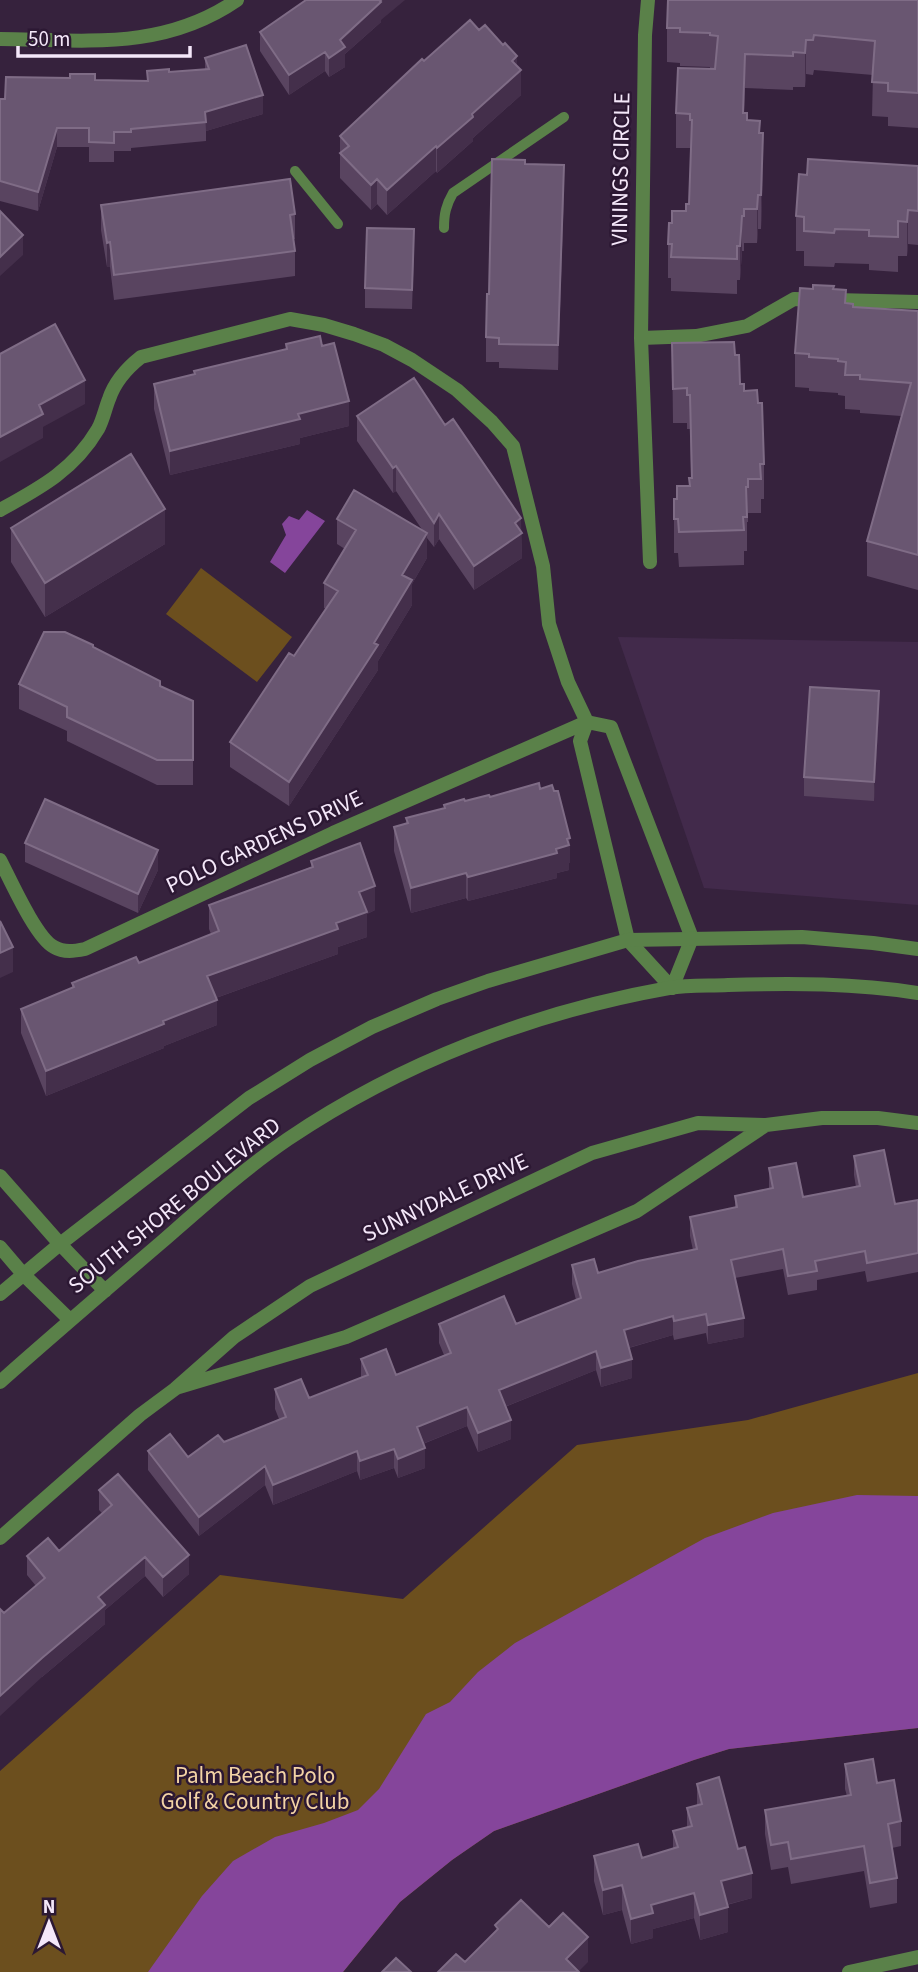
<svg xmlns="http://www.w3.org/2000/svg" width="918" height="1972" font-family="'Source Sans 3',sans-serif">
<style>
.built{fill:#422a4b}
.green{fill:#6c4f1e}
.water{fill:#85459b}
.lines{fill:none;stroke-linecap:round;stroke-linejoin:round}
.service{stroke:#5a8149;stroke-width:10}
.minor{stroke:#5a8149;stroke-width:14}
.tertiary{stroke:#5a8149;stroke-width:14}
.wall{fill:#594460}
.shaded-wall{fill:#442f4b}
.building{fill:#695671;stroke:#7f6c86;stroke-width:2}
.labels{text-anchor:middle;stroke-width:5;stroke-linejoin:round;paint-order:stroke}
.street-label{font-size:23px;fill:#f4e7f9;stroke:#2c1833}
.park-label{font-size:23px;fill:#f3d3a5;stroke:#2c1833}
</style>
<rect width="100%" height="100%" fill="#36223d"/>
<path class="built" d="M618,637L918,642V905L704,888Z"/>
<path class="green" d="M201,568L292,637L257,682L166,614Z
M918,1373V1728L729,1749L694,1760L494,1831L452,1860L400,1902L343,1972H0V1771L220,1575L403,1599L577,1445L748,1420Z"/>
<path class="water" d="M307,510L325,521L285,573L270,562L286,535L282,524L289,516L299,520Z
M857,1495L918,1496V1728L729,1749L694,1760L494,1831L452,1860L400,1902L343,1972H148L202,1896L233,1861L275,1837L324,1823L358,1810L379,1789L426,1714L450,1702L478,1672L515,1643L705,1538L773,1513Z"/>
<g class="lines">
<path class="service" d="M295,171L338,224
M444,228C444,214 446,205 453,193L564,117"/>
<path class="minor" d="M648,0L645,35L641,338L650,562
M0,39C85,40 163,51 237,0
M641,338L696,336L747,326L794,299L918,302
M0,510C40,488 74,470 98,429C103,420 105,409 109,399C115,381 127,368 141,357L290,319L324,325L354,334L384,345L412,360L457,390L492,422L513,446L543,566L549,624L568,682L587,722L333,833L85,949C75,951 64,953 54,947C36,938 10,879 0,860
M587,722L611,727L692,938L672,988L628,940L580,741Z
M179,1387L346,1337L637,1211L766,1125
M0,1538L140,1415L175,1389L234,1337L310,1286L592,1153L698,1123L766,1125L822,1118H878L918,1123
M849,1972L918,1957"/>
<path class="tertiary" d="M0,1176L60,1244L105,1291
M0,1247L23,1274L70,1320
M0,1294L60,1244L249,1098L310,1060L372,1027L437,999L488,981L628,940L802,937L873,943L918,949
M0,1382C54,1334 109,1287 164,1240C204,1205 244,1169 288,1139C402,1062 534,1012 669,988C688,985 709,986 728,985C791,983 855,983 918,993"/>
</g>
<path class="wall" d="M918,0V128L888,126V117L872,116L873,75L814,70L813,75L806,74L805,87H793V90L745,88L744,113L747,120L760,133L763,168L761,229H758L757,243H744V251H742L740,280H737V294L671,291V278H668V244L672,223L686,211L689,204L691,155H690V148H676V113L710,69V67L680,66V63L667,62V28Z
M381,20V22L345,54V67L329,77L325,71L289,95L260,51V32Z
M479,30L517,66L521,95L473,138V141L437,173L436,171L387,215L377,204L371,210L340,178V136L424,61Z
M205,58L263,114L206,131V141L131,148V151H114V162H89V147H57L38,211L0,201V99H5L95,80L147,81V71L169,72L205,69Z
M525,164L564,190L558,370L499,368V362H486V337L489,294Z
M918,166V245L908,244L907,256H898V272L869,270V264L835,263L834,267L804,266V251H796V216L807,175Z
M101,205L295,214V239H293L295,251V276L114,300L110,267H107L101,230Z
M414,249L412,309L365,308V288Z
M834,289L846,303L853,307L918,311V590L867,576V541L901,416L860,413V410L845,409V396L838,395V393L809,391V388L795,387V353Z
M672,343L735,355L740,384L744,391L758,403L764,464V499H761V513H748V522H747V551H744V565L679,567L678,553H674V499H677L689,486L691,478L690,429H687V423H673Z
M286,344L322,346L349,426L300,438V444L170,475L154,409V384L194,374V371L286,349Z
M357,416L445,425L521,531L522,558L474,590L439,539L434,547L427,538V558L412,584V605L378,661V670L289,806L230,767V742L294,656L326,609L324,608V583L345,549L337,544V519L423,531L396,491L393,493L357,441Z
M11,528L165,544L45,617L11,562Z
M93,647L160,686L193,701V785H157L67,741V731L19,709V684Z
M879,710L874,801L804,796V777Z
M490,797L570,863H569V870L557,873V878L468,901L466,898L411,913L394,851V827L406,824V818L444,808V805Z
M25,843L158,870L138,913L25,862Z
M311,861L375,910L367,914V937L338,947V954L216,998L217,1025L164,1046V1048L46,1096L21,1033V1009L72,988V983L139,963L211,934L209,929V905L311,867Z
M854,1156L895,1204L918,1200V1272L867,1282L865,1271L817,1280V1290L788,1295L783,1269L735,1278L744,1337L708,1344L706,1333L674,1340L673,1335L629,1348L632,1378L601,1387L596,1370L505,1407L511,1439L478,1452L467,1426L423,1444L425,1468L398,1478L394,1468L360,1480L357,1471L273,1505L265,1485L199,1536L148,1470V1451L188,1457L279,1419L275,1409V1389L309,1398L361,1378V1359L396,1375L444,1355L439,1343V1324H516L576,1300L572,1284V1265L598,1273L693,1250L690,1236V1217L735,1207V1196L769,1189V1168L803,1197L856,1187L854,1175Z
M99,1490L189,1574L163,1597L145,1576L105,1610V1624L42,1677L4,1613L36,1586L27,1575V1556L59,1551L102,1513L99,1510Z
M845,1764L877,1783L901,1821V1846L892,1848L897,1878V1903L870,1908L864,1871L791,1884L788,1867L771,1870L765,1834V1810L847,1796L845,1789Z
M697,1784L752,1898L727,1905L728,1932L700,1940L694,1918L653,1929V1938L631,1944L622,1910L603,1915L594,1881V1856L642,1858L673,1849V1831L687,1827V1808L697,1805Z"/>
<path class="shaded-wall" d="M381,0H405L381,20V22L345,54V67L329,77V58L340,40Z
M806,40V74L805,87V53Z
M325,52V71L289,95V75Z
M745,54V88L743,147V113Z
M517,56V73L521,70V95L473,138V141L437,173V148L472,114L512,61Z
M263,95V114L206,131L205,112Z
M57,128V147L38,211V192Z
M763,133V168L761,229V195Z
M436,146V171L387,215V190Z
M564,165V190L558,370V345Z
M377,179V204L371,210V185Z
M758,195V229L757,243V209Z
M908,210V244L907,256V222Z
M742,216V251L740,280V246Z
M23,235V255L0,276V257Z
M110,242V267H107V243Z
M85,380V404L43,427V438L0,462V437L39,405Z
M349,401V426L300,438V444L170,475V451L298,414Z
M396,466V491L393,493V468Z
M165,509V544L45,617V583Z
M439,514V539L434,547V523Z
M521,518L522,558L474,590V566L515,523Z
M427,533V558L412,584V605L378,661V670L289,806V782L374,643L402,575Z
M879,691V710L874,801V782Z
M570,838V863H569V870L557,873V878L468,901V877L556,849L567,839Z
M158,850V870L138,913V894Z
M466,873V898L411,913V888Z
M375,886V910L367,914V937L338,947V954L207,1001V976L336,923L359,892Z
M13,947V972L0,978V953Z
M217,1000V1025L164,1046V1048L46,1096V1071L163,1021Z
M673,1316V1335L624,1349V1330Z
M744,1318V1337L708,1344V1325Z
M596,1351V1370L499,1409V1390Z
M632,1359V1378L601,1387V1368Z
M467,1407V1426L417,1446V1427Z
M511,1420V1439L478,1452V1433Z
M425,1448V1468L398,1478V1459Z
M394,1449V1468L360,1480V1461Z
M357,1451V1471L273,1505V1485Z
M265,1466V1485L199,1536V1517Z
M189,1555V1574L163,1597V1577Z
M145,1557V1576L105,1610V1624L42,1677L0,1716V1696L98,1597Z
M752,1873V1898L721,1906V1881Z
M622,1885V1910L603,1915V1890Z
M694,1893V1918L653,1929V1938L631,1944V1919L651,1905Z
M728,1907V1932L700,1940V1915Z
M588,1937V1962L578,1972L566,1959Z"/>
<path class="building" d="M306,0H381L380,1L381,2L340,40L345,47L329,58L325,52L289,75L260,32Z
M668,0H918V93L888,91V83L872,82L875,41L814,35L813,40H806L805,53L793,52V56L745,54L743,113H747V120L760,121L759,133H763L761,195H758L757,209H744V216H742L740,246H737V259L671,257L672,244H668L669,223H672V211H686V204H689L692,120H690V114L676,113L678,68L715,69L718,36L710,35V33L680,32V28H667Z
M470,20L479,30L485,25L503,45L505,43L517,56L512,61L521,70L472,114L473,117L437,148L436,146L387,190L377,179L371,185L340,153L349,146L340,136L422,59L424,61Z
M246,45L263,95L205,112L206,122L131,129V132H114V143L89,142V128H57L38,192L0,181V99H5L6,77L70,78V74H95V80L148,81L147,71L169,69V72L209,69L205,58Z
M492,159L525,160V164L564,165L558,345L499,344V338L486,337L487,294H489Z
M808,159L918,166V211L908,210L907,222L898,221V237L869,236V230L835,229L834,233L804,231V217L796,216L799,174L807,175Z
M290,179L295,214L290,215L295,251L114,275L110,242L107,243L101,205Z
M0,211L23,235L0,257Z
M367,228L414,229L412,290L365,288Z
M813,285L834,286L833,289L846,290L845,303L853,304V307L918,311V555L867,541L911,383L860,379V375H845L846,362L838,361V359L809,357V354L795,353L800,288L813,289Z
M55,324L85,380L39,405L43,414L0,437V354Z
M320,336L322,346L334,343L349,401L298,414L300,419L170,451L154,384L195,374L194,371L287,349L286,344Z
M734,342L735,355H739L740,384H744V391L757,390L758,403H762L764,464H760L761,479H748V487H746L747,517H743L744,530L679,532L678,519H674V499H677V486H690L689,478H692L690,395H687V388L673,389L672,343Z
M414,378L445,425L453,419L521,518L515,523L522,533L474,566L439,514L434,523L396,466L393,468L357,416Z
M131,454L165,509L45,583L11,528Z
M354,490L427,533L402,575L412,580L374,643L378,645L289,782L230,742L289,653L294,656L338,591L324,583L356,530L337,519Z
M44,632H65L93,645V647L160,681V686L193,701V760H157L67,717V707L19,684Z
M810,687L879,691L874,782L804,777Z
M539,783L540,789L552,785L554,791H558L570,838L567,839L569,845L556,849L557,853L468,877L466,873L411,888L394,827L408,823L406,818L445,808L444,805L464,799L465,801L489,795L490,797Z
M45,799L158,850L138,894L25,843Z
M360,843L375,886L359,892L367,912L336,923L338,929L207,976L217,1000L163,1021L164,1024L46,1071L21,1009L74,987L72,983L136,957L139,963L219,931L209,905L313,867L311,861Z
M0,921L13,947L0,953Z
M884,1150L895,1204L918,1200V1253L867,1263L865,1251L815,1261L817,1271L788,1276L783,1249L731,1260L744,1318L708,1325L706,1314L674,1321L673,1316L624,1330L632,1359L601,1368L596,1351L499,1390L511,1420L478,1433L467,1407L417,1427L425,1448L398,1459L394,1449L360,1461L357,1451L273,1485L265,1466L199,1517L148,1451L170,1434L188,1457L218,1435L224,1442L286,1417L275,1389L301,1379L309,1398L368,1375L361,1359L386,1349L396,1375L451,1353L439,1324L504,1296L516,1324L581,1298L572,1265L594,1259L598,1273L638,1261L697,1249L690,1217L737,1207L735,1196L773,1188L769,1168L796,1163L803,1197L860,1186L854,1156Z
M118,1474L189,1555L163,1577L145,1557L98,1597L105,1605L42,1658L0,1696V1609L4,1613L45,1578L27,1556L48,1538L59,1551L112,1505L99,1490Z
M873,1759L877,1783L894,1780L901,1821L888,1824L897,1878L870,1883L864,1846L791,1859L788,1842L771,1845L765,1810L851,1795L845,1764Z
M719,1777L738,1849L745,1847L752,1873L721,1881L728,1907L700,1915L694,1893L651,1905L653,1913L631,1919L622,1885L603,1890L594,1856L638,1844L642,1858L678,1847L673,1831L692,1826L687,1808L702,1804L697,1784Z
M521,1900L549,1927L563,1913L588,1937L566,1959L579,1972H438L456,1954L465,1962L498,1929L495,1925Z
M396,1958L411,1972H382Z"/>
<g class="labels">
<g class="street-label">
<text transform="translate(620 169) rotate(-89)" y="8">VININGS CIRCLE</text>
<text transform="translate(264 841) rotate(-25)" y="8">POLO GARDENS DRIVE</text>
<text transform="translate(445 1197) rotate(-25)" y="8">SUNNYDALE DRIVE</text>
<text transform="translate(174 1205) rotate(-39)" y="8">SOUTH SHORE BOULEVARD</text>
</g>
<g class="park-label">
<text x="255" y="1783">Palm Beach Polo<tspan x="255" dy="26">Golf &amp; Country Club</tspan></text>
</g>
</g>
<g transform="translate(49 1923)" stroke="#2c1833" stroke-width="5" paint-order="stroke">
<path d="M0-5L12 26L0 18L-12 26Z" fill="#f4e7f9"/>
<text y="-10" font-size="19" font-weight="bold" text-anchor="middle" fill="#f4e7f9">N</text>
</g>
<path d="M18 46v10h172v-10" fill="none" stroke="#f4e7f9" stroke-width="3.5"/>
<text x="28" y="46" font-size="21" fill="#f4e7f9" stroke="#2c1833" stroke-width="5" paint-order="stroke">50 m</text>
</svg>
